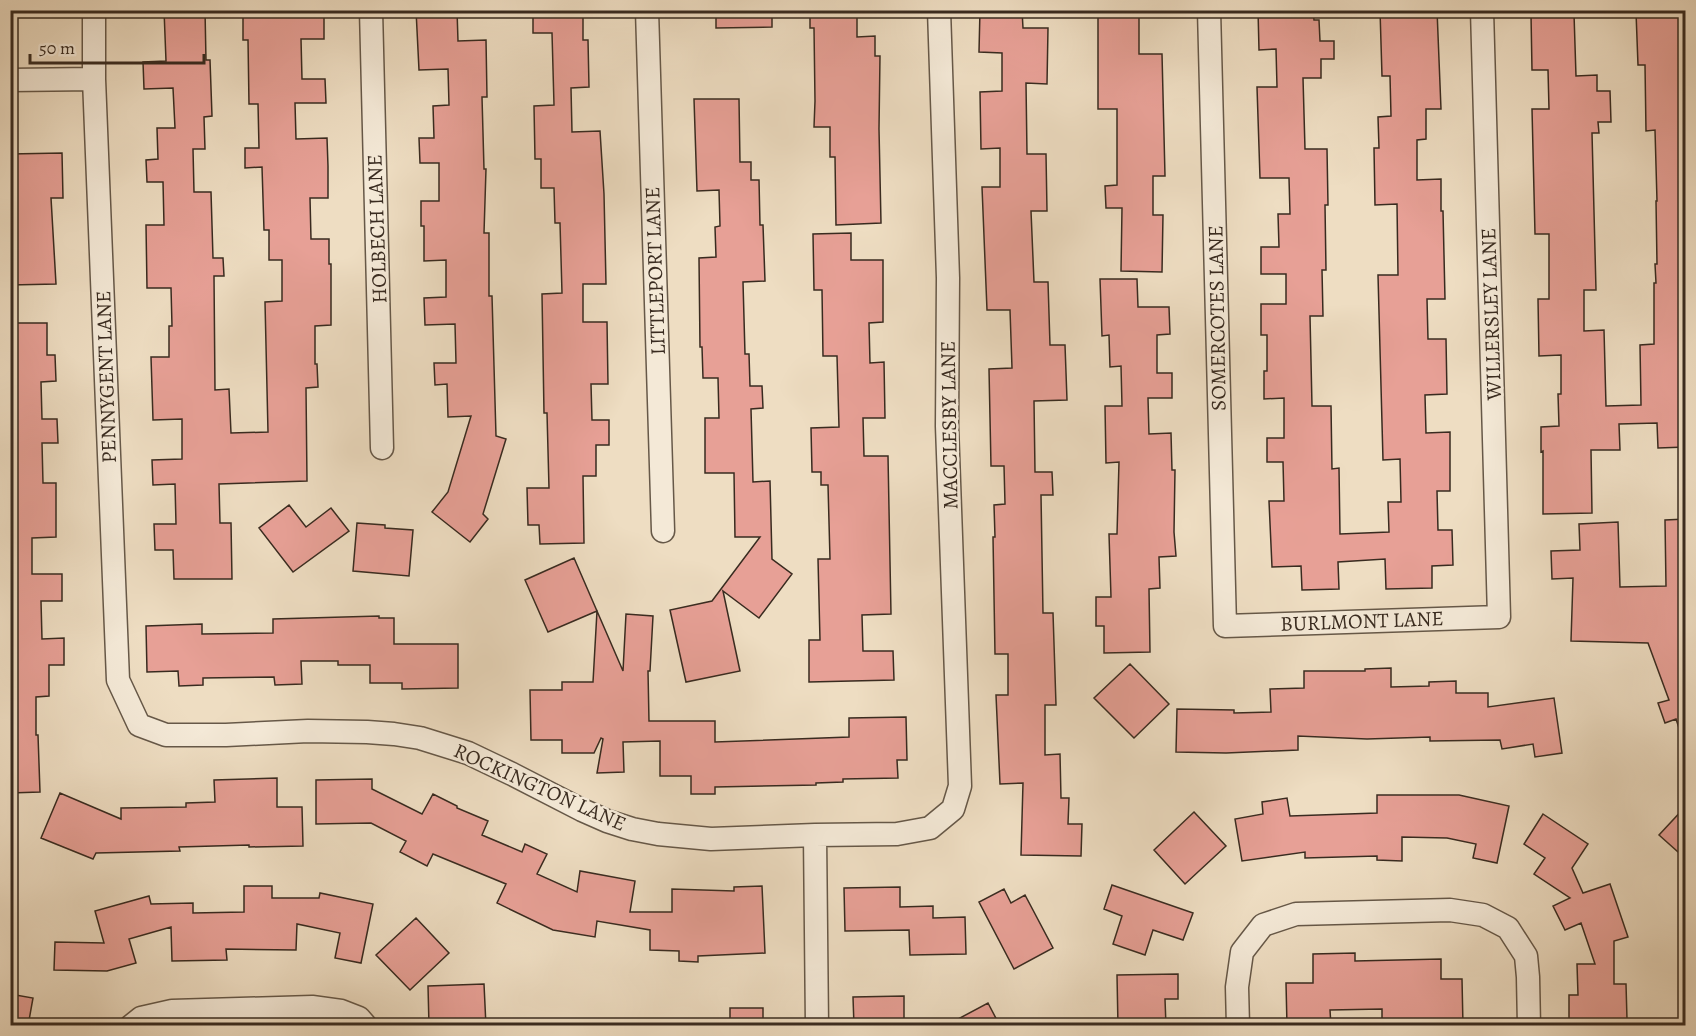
<svg xmlns="http://www.w3.org/2000/svg" width="1696" height="1036" font-family="Alegreya,serif">
<style>
.building{fill:#e7a096;stroke:#392b20;stroke-width:1.5}
.lines{fill:none;stroke-linecap:round;stroke-linejoin:round}
.minor-casing{stroke:#665848;stroke-width:25}
.minor{stroke:#f4e9d7;stroke-width:22}
.labels{text-anchor:middle;stroke-width:5;stroke-linejoin:round;paint-order:stroke}
.street-label{font-size:21px;fill:#392b20;stroke:#f4e9d7}
</style>
<rect width="100%" height="100%" fill="#eeddc2"/>
<filter id="stains"><feTurbulence type="fractalNoise" baseFrequency=".00333" numOctaves="4"/><feColorMatrix values="0 0 0 0 .2 0 0 0 0 .09 0 0 0 0 .02 0 0 0 .5 -.17"/></filter>
<radialGradient id="worn" r=".72"><stop offset=".6" stop-color="#630" stop-opacity="0"/><stop offset="1" stop-color="#630" stop-opacity=".3"/></radialGradient>
<path class="building" d="M164,10H205L206,60H210L212,116L204,117L205,149H193L194,192H211L213,258H223L224,276H214L215,390L229,389L231,433L268,432L265,302L282,301V260H269V230H264L262,167L245,168V148H259L258,104H249L248,40H243V10H305V15L324,14V39H301L302,79H325L326,103H295L296,139L327,138L328,166V198H310L311,239H329V264H331V325L315,326V364H317L318,387L306,388L307,481L219,484L220,523H231L232,579H174L173,550H155L154,524H176L175,484L153,485L152,460L182,459V419L153,420L151,357H169V326H172L171,288H147L146,225H164L163,182H147L146,160L158,159L157,128H175L173,88L144,89L143,62L166,61Z
M416,10H457L458,41L486,40L487,97H482L484,169H486L484,233H489V296H492L496,436L506,439L483,514L488,519L470,542L432,512L448,492L471,416L448,417L447,384L435,385L434,363H456L455,324L425,325L424,298L446,297V260L424,261V226H421V201H439V163H420L419,138H434L433,106L449,105L448,69L419,70Z
M533,10H583V40H588L589,87L571,88L572,132L600,131L604,194L606,284H583V322H607L608,384H591L592,420H609V445H596V476H583L584,543L540,544L539,525H528L527,488H549L547,413H544L542,294L562,293L560,223H555L554,188H541V159H535L534,106L554,105L552,33H533Z
M716,10H772V27L716,28Z
M810,10H857V37L875,36V56H880L879,129L881,223L836,225L835,157H830V127H814L815,101L814,28H810Z
M980,10H1022L1023,28H1048L1047,84L1026,83L1027,154H1046L1047,211H1031L1034,282H1048L1050,345H1065L1067,400L1034,401L1035,472H1052L1053,495H1041L1043,613H1053L1056,705H1045V755L1060,754L1061,798H1069L1068,824H1082L1081,856L1021,855L1023,783L1000,784L996,695H1008V654H995L993,537H995L994,505L1005,504L1004,466H991L989,369L1012,368L1010,310H987L982,187H1000V148L981,149L980,92L1002,91V53L979,52Z
M1098,10H1139V54H1162L1165,176H1153V215H1163L1162,272L1121,271L1122,208H1106L1105,186L1117,185V109H1098Z
M1258,10H1313L1314,20H1319L1320,41H1334V59H1321V78H1303L1305,149H1327L1328,205H1325L1326,270H1322L1323,316H1310L1312,406H1331L1332,469L1339,468L1340,534L1389,532L1388,502H1401L1400,459L1383,460L1378,275H1398L1397,204L1375,205L1374,148H1379L1378,117L1391,116L1390,76H1382L1380,10H1437L1441,109H1426V139L1417,140V180L1441,179V211H1443L1445,299H1427L1428,339H1446L1447,394L1425,395L1426,433L1450,432V491H1437L1438,530H1452L1453,565L1432,566V588L1386,589L1385,559L1338,562L1339,589L1302,590L1301,566L1272,567L1269,501H1284L1283,462H1267V438H1284V398L1264,399V371H1267V335H1261V304H1286V274H1261V247H1279L1278,214H1290L1289,178H1260L1257,87H1277L1276,49L1259,50Z
M1686,10V64H1684V102H1686V447L1658,448L1657,423L1619,424L1620,450H1591L1592,513L1543,514V451L1541,452V427L1559,426L1558,394H1561V355L1539,356L1538,299H1549V234H1535L1532,109H1549L1548,70H1532L1531,15L1574,14L1576,76L1597,75V91H1610L1611,122H1598L1599,133H1592L1596,290H1584V331L1604,330L1606,406L1641,405L1640,345L1654,344V283H1656L1655,264H1657L1656,201H1657L1655,130L1646,131L1645,65H1638L1636,12Z
M694,99H739L740,162H751V180H759L760,225H763L765,281L743,282L745,354H749L750,386H762L763,408L751,409L753,482L770,481L772,559L792,574L759,618L723,591L740,671L686,682L670,610L712,601L760,537H735L734,473H705V418H719L718,378H703L702,347H700L699,258L716,257L715,227L720,226L719,190L697,191Z
M62,153L63,198H51L56,284L10,285V154Z
M851,233V260H883V322L869,323L870,363L884,362L885,418H863L864,456H888L891,614L862,615L863,651H893L894,680L809,682V640H820L818,559H830L828,485H821V472H812L811,428L839,427L837,356H823L822,290H814L813,234Z
M1100,279H1137L1138,307H1169L1170,334L1157,335V373H1172V398H1148L1149,434L1171,433L1172,470H1175L1174,532L1176,556L1159,557L1160,588L1149,589L1150,652L1104,653V626H1096V597H1111L1109,534H1117L1119,462L1106,463L1105,406H1122L1121,366L1110,367L1109,335L1102,336Z
M10,323H47V355H55L56,381L41,382L42,419H57L58,443H42L43,483H56V537L32,538V574H62V601H41L42,639L64,638V665H49V696L36,697V735H38L40,792L10,793V547H14L12,474H10Z
M289,505L306,527L331,508L349,531L293,572L259,528Z
M1686,519V739L1683,740L1676,719L1665,723L1658,703L1669,700L1648,643L1571,641L1573,578L1552,579L1551,551L1580,550L1579,524L1618,522L1620,587L1666,586L1665,520Z
M357,523L385,525V528L413,530L409,576L353,571Z
M574,558L623,671L626,614L653,616L650,671H648L649,721H715V742L849,737V718L906,717L907,760H897L898,778L843,779V782L816,783V785L715,787V794H691V776H660V741L623,742L624,772L597,773L603,739L601,738L594,753H562V740H531L530,690H562V682H593L597,611L548,632L525,580Z
M379,616V618H394V644H458V688L402,689V683H370V665H338V661H301L302,684L275,685L274,677L203,678V685L179,686L178,671L147,672L146,626L202,624V634L273,633V619Z
M1130,664L1169,704L1134,738L1094,698Z
M1391,668V687L1429,686V682L1456,681V693H1488V707L1554,698L1562,753L1535,757L1533,744L1502,749L1500,740L1430,741V737L1367,739L1298,736V750L1226,753L1176,752L1177,709L1234,710V713L1271,712L1270,689L1304,688V671H1365V669Z
M277,778V807H302L303,846L249,847V845L179,847L180,851L96,853L93,859L41,838L60,793L121,819V808L186,807V803L215,802L214,780Z
M372,779V789L422,814L433,794L457,806V808L488,821L482,835L522,852L525,844L547,854L537,874L577,892L580,871L635,881L630,912H672V889L734,891V887L762,886L765,953L698,956V962L679,961V951L650,950V930L597,921L595,937L553,930L497,903L506,884L433,854L427,866L400,852L406,841L371,823L316,824V780Z
M1377,795H1459L1509,806L1497,863L1473,858L1476,844L1447,838L1402,837V861L1377,860V856L1305,858V852L1242,861L1235,819L1263,814L1262,802L1287,798L1290,816L1377,813Z
M1686,806V859L1659,835Z
M1194,812L1226,846L1185,884L1154,850Z
M1543,814L1588,844L1572,868L1583,893L1610,884L1628,937L1614,941V984H1626L1627,1019L1569,1021V995H1578L1577,964H1595L1581,923L1565,930L1553,906L1570,898L1534,874L1545,858L1524,844Z
M1112,885L1193,913L1183,940L1153,930L1145,955L1113,944L1122,916L1104,909Z
M244,886H272V898H319L320,893L373,904L361,963L335,958L340,933L297,924L296,950L226,949L227,960L172,961L171,927L129,939L136,963L107,971L54,970L55,942L104,943L95,911L149,896L151,904L193,903V913L244,912Z
M900,887V907L933,906V918L965,917L966,954L910,955L909,930L845,931L844,888Z
M1004,889L1011,903L1025,895L1053,948L1014,969L979,902Z
M416,918L449,953L410,990L376,955Z
M1355,953V961L1441,959V979H1462L1463,1026H1382V1009L1330,1010L1331,1026H1287L1286,983H1313V954Z
M1178,974V999H1165L1166,1026H1118L1117,975Z
M484,984L486,1026H429L428,986Z
M10,994L33,998L28,1026H10Z
M904,996V1026H854L853,997Z
M988,1003L1000,1026H945Z
M730,1008H763V1026H730Z"/>
<g class="lines">
<g class="minor-casing">
<path id="minor" d="M94,10V79L118,680L139,725L166,735H226L308,731L367,732L394,734L420,738L468,753L512,774L582,810L607,821L632,829L658,834L711,839L815,835L897,834L930,828L953,809L960,786L947,426L948,278L939,10
M371,10L382,448
M647,10L663,531
M1209,10L1225,626L1499,617L1482,10
M10,80L94,79
M815,835L817,1026
M131,1026L141,1018L172,1011L312,1007L341,1011L359,1018L366,1026
M1238,1026L1237,987L1242,952L1263,925L1296,914L1450,910L1483,915L1508,928L1526,956L1528,977L1529,1026"/>
</g>
<use href="#minor" class="minor"/>
</g>
<g class="labels">
<g class="street-label">
<text transform="translate(377 229) rotate(-92)" y="7">HOLBECH LANE</text>
<text transform="translate(655 271) rotate(-92)" y="7">LITTLEPORT LANE</text>
<text transform="translate(1491 314) rotate(-92)" y="7">WILLERSLEY LANE</text>
<text transform="translate(1217 318) rotate(-91)" y="7">SOMERCOTES LANE</text>
<text transform="translate(106 377) rotate(-92)" y="7">PENNYGENT LANE</text>
<text transform="translate(949 425) rotate(-91)" y="7">MACCLESBY LANE</text>
<text transform="translate(1362 621) rotate(-2)" y="7">BURLMONT LANE</text>
<text transform="translate(540 787) rotate(24)" y="7">ROCKINGTON LANE</text>
</g>
</g>
<rect width="1696" height="1036" fill="none" stroke="#eeddc2" stroke-width="36"/>
<rect x="12" y="12" width="1672" height="1012" fill="none" stroke="#392b20" stroke-width="3"/>
<rect x="18" y="18" width="1660" height="1000" fill="none" stroke="#392b20" stroke-width="1.5"/>
<path d="M30 54v9h174v-9" fill="none" stroke="#392b20" stroke-width="3"/>
<text x="39" y="54" font-size="18" fill="#392b20" stroke="#f4e9d7" stroke-width="4.5" paint-order="stroke">50 m</text>
<rect width="100%" height="100%" filter="url(#stains)"/>
<rect width="100%" height="100%" fill="url(#worn)"/>
</svg>
